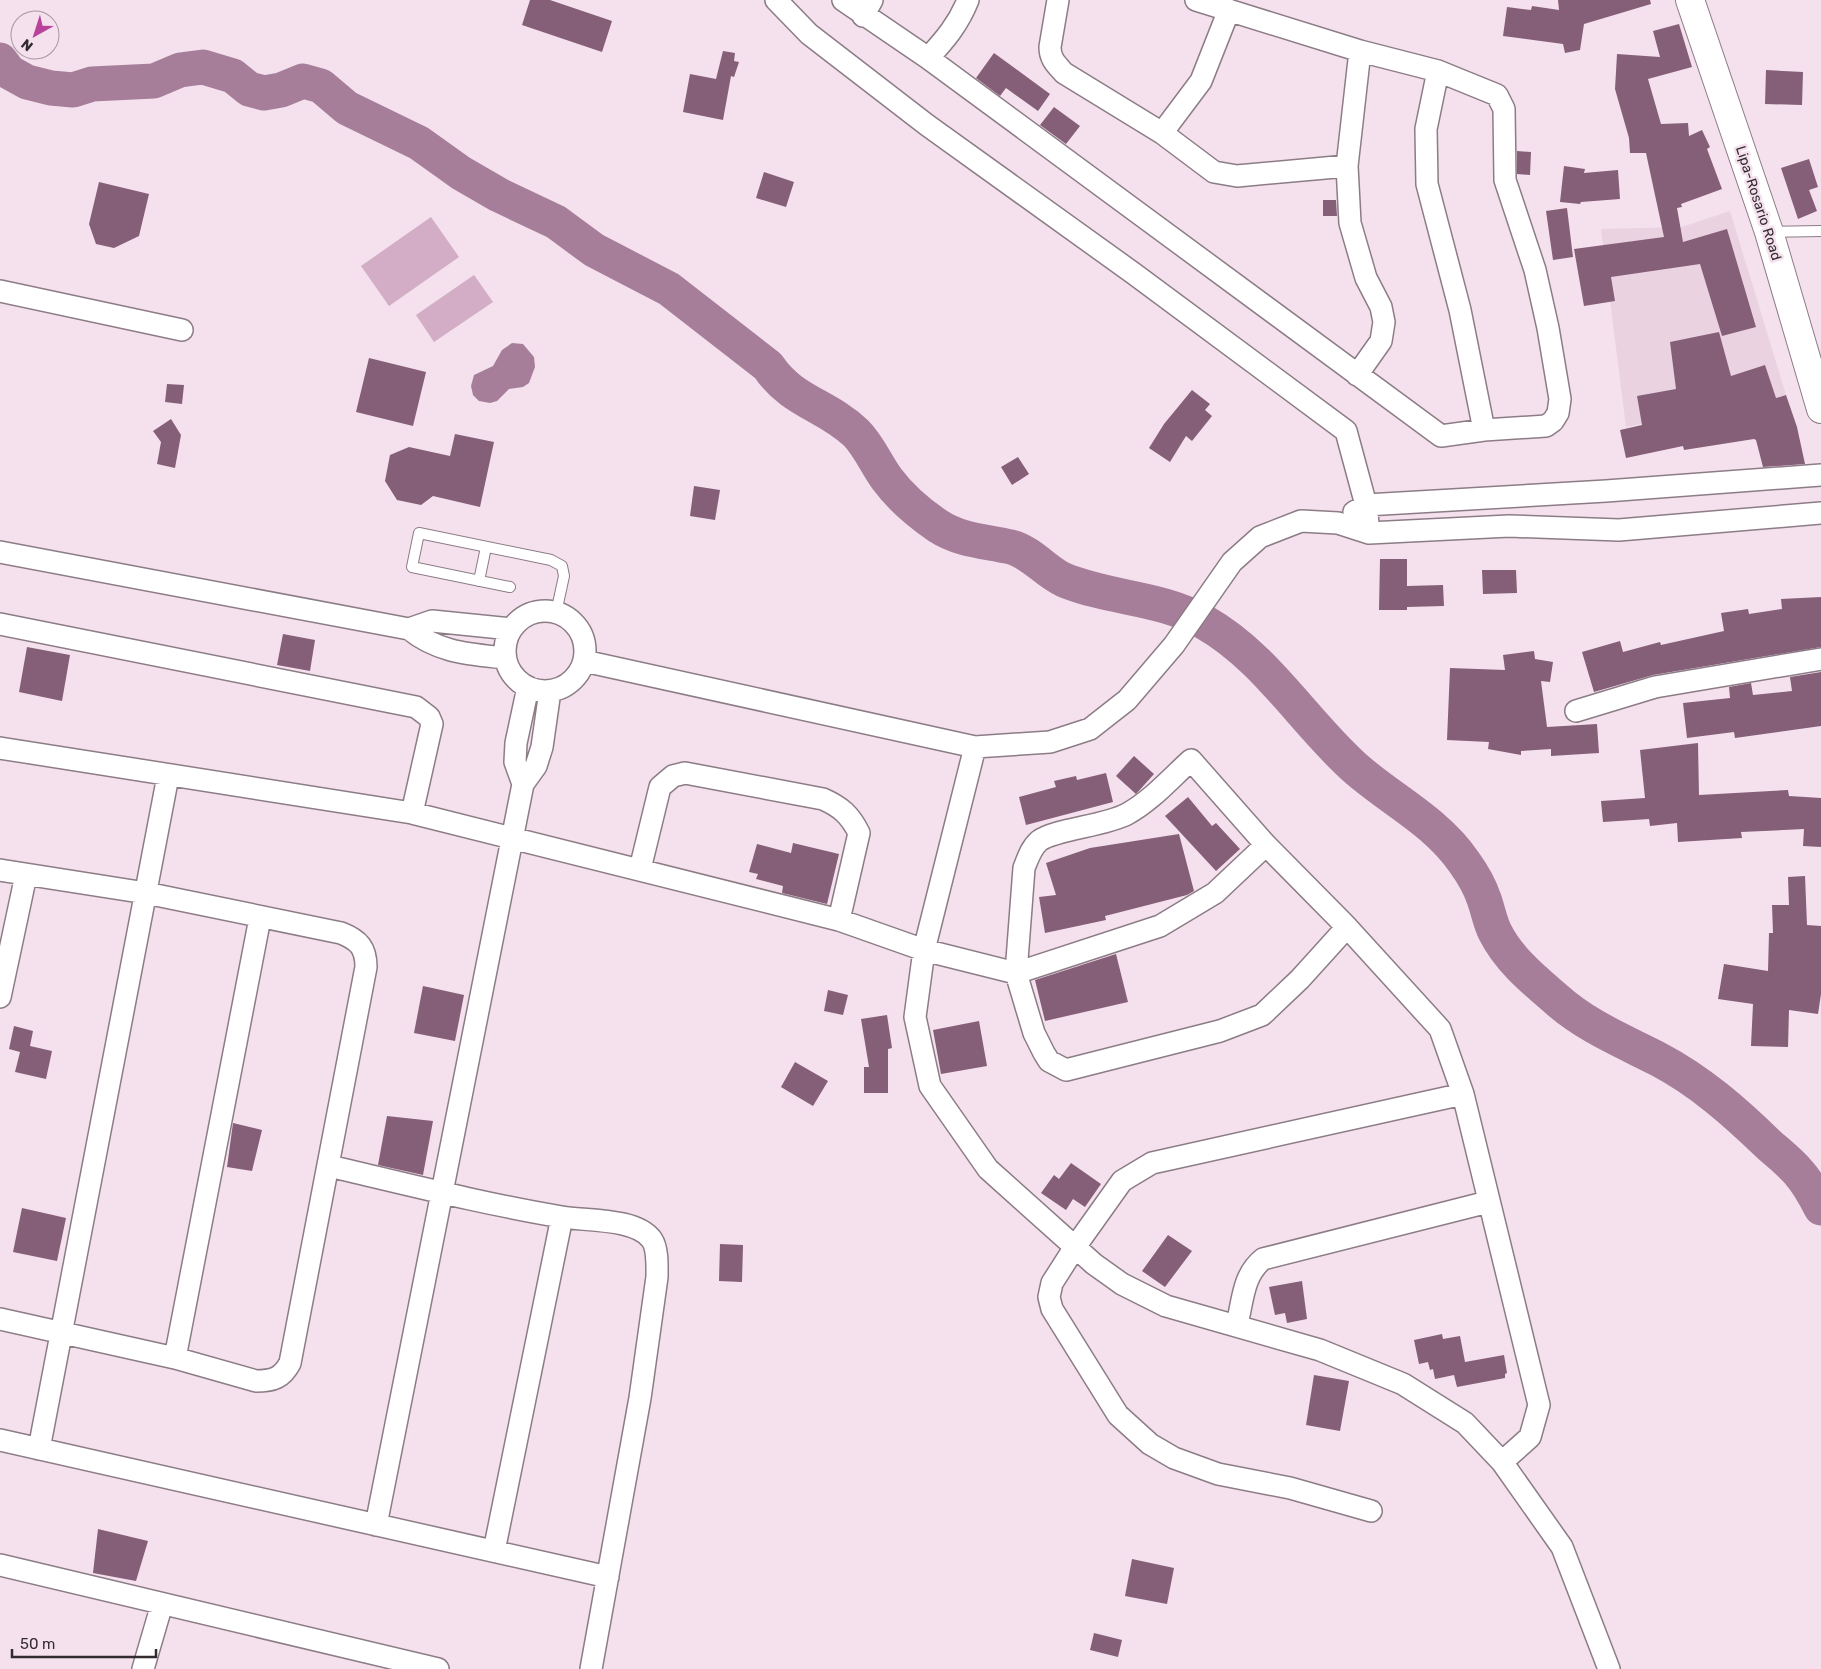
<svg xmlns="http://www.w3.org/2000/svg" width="1821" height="1669" font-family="Rubik,sans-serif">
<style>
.built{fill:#ead2e1}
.green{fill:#d2adc5}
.water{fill:#a67e99}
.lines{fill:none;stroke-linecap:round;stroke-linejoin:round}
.river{stroke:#a67e99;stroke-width:35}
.building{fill:#855e78}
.lane-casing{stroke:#8c7c86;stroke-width:12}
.street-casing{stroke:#8c7c86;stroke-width:24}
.primary-casing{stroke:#8c7c86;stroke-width:30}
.lane{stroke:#fff;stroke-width:10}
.street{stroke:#fff;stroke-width:21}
.primary{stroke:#fff;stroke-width:28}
.labels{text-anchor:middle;stroke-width:5;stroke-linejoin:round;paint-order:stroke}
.street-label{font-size:14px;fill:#322b2f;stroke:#f4e1ed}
</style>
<rect width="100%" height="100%" fill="#f4e1ed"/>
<path class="built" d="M1730,211L1786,395L1626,427L1601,229L1682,227Z"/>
<path class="green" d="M431,217L459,257L389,306L361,266Z
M474,275L493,302L434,342L416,315Z"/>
<path class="water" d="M512,343L523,344L534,357L535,367L529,383L523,387L509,389L497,401L490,403L479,401L473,395L471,386L474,375L493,366L502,350Z"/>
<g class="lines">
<path class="river" d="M0,60L9,72L27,82L51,88L73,90L92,84L154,81L180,70L203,67L233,76L249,89L264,93L281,90L303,81L321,86L347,108L419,143L461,173L499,195L556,222L594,250L669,289L768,366C792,402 827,405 856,433C869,446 876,464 887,479C901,498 919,513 938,526C961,541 986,541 1011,547C1031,552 1046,572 1064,580C1110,599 1161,597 1204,622C1266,657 1302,720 1354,767C1391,800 1436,821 1464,862C1472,873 1480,887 1484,899C1488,910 1490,922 1495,932C1509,960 1534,980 1556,999C1586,1026 1623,1041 1658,1059C1700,1081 1735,1112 1768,1144C1778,1153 1790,1162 1799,1173C1808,1183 1815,1196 1821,1208"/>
</g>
<path class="building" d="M530,0H550L612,21L602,52L522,25Z
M1558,0H1650L1651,4L1584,24L1580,50L1565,53L1563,44L1503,36L1507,7L1531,10L1532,6L1559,10Z
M1679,24L1692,67L1648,79L1661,124L1688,123L1689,136L1702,130L1710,147L1707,149L1722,189L1681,204L1682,207L1677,208L1683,242L1727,229L1756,327L1722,336L1700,264L1611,277L1615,301L1584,306L1574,249L1664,237L1646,153H1630L1629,138L1615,89L1617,54L1660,57L1653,31Z
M723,51L735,53L734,61L739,62L734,77L731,76L723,120L683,112L690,74L716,79Z
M994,53L1050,94L1038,111L1006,88L1000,96L976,78Z
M1766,70L1803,72L1802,105L1765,104Z
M1054,107L1080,126L1066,144L1040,125Z
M1517,151L1531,152L1530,175L1517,174Z
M1809,159L1818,187L1809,190L1817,211L1798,219L1781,168Z
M1564,166L1585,169L1584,173L1618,170L1620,199L1581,202L1580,204L1560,202Z
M764,172L794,182L786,207L756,198Z
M99,182L149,194L139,236L114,248L96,244L89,224Z
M1323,200H1336L1337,216H1323Z
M1567,208L1573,257L1553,260L1546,211Z
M1719,332L1731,376L1765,365L1776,398L1786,395L1797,427L1805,464L1763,467L1756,440L1754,439L1684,450L1683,446L1626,458L1620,430L1642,425L1637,396L1676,389L1670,342Z
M369,358L426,372L413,426L356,412Z
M167,384L184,385L182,404L165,402Z
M1192,390L1210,404L1205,410L1212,416L1192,441L1186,436L1170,462L1149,448L1164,424Z
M171,419L181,435L175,468L157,464L161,442L153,431Z
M455,434L494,442L480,507L433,496L421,505L397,500L385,481L390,455L409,447L450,456Z
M1018,457L1029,474L1012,485L1001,467Z
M694,486L720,490L715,520L690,516Z
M1380,559H1407V586L1443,585L1444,606L1407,607V610H1379Z
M1482,570H1516L1517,593L1483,594Z
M1821,597V647L1653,675L1594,692L1582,652L1620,641L1623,652L1660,642L1661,645L1724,631L1721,613L1748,609L1749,614L1782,609L1781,599Z
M283,634L315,640L310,671L277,665Z
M27,647L70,655L62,701L19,692Z
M1534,651L1535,659L1553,662L1550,682L1541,681L1547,727L1597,724L1599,753L1551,756V749L1521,751V755L1488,749L1489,742L1447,740L1450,668L1505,670L1503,655Z
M1821,672V726L1735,738L1734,732L1687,738L1683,703L1730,698L1729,687L1751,683L1753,695L1792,691L1790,677Z
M1698,743L1699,795L1788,790L1789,796L1821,798V847L1803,846L1804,829L1741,832L1742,838L1678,842L1677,823L1650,826L1649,819L1603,822L1601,801L1645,798L1640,750Z
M1134,756L1154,774L1136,794L1116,776Z
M1106,773L1113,802L1026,825L1019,797L1056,787L1054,781L1076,776L1077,780Z
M1188,797L1212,826L1216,823L1240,849L1216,871L1165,816Z
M1179,834L1194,891L1187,895L1105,916L1106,920L1045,933L1039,897L1056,895L1046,863L1090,848Z
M793,843L839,854L827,904L782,893L783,886L756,879L758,874L749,872L757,844L791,853Z
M1805,876L1807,925L1821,926V994L1818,1014L1789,1010L1788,1047L1751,1046L1753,1004L1718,999L1724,964L1768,971L1769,933H1773L1772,905H1789L1788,877Z
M1116,954L1128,1002L1045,1021L1035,980Z
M423,986L464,995L455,1041L414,1033Z
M828,990L848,995L843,1015L824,1011Z
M887,1015L892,1048L888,1049V1093H864V1067H869L861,1019Z
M979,1021L987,1066L941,1074L933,1030Z
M14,1026L33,1031L30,1046L52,1051L46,1079L15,1072L20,1052L9,1049Z
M795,1062L828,1081L813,1106L781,1087Z
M387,1116L433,1121L423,1175L378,1165Z
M233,1123L262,1130L252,1171L227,1167Z
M1071,1163L1101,1184L1085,1207L1073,1199L1066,1210L1041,1193L1054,1175L1059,1179Z
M22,1208L66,1218L57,1261L13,1252Z
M1168,1235L1192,1251L1165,1287L1142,1271Z
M720,1244L743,1245L742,1282L719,1281Z
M1302,1281L1307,1319L1287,1323L1285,1313L1275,1315L1269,1287Z
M1442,1334L1443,1339L1460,1336L1465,1362L1504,1355L1507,1373L1505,1374V1378L1457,1387L1454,1375L1435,1379L1433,1369L1430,1370L1428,1362L1419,1364L1414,1340Z
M1314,1375L1349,1381L1340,1431L1306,1425Z
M98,1529L148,1541L136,1581L93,1573Z
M1132,1559L1174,1568L1167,1604L1125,1596Z
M1094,1633L1122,1640L1118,1657L1090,1650Z"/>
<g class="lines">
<g class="lane-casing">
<path id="lane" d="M1770,232L1821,231
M479,581L486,547
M510,587L412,567L419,533L551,560L562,566L564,576L556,613"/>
</g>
<g class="street-casing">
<path id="street" d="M776,0L809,34L927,125L1133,273L1346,431L1366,505L1369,533
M843,0L928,58L1441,436L1484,430L1546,426L1553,421L1558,413L1560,399L1548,328L1535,270L1505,180L1504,109L1497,95L1438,71L1360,51L1196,0
M1058,0L1050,47C1050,59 1056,64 1064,73L1162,133L1214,172L1237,176L1347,166
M863,16L872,0
M928,58C945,40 959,23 968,0
M1438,71L1426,129L1427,184L1460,310L1484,430
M1162,133L1201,81L1229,10
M0,291L182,330
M1357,375L1381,341L1384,322L1381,307L1366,278L1350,223L1347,166L1360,51
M1354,512L1366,505L1606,491L1821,475
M0,552L409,629C439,653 469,654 505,658
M505 651a40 40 0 1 1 80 0a40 40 0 1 1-80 0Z
M0,624L416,707L429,717L432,724L412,813
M409,629L432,621L511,629
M584,661L975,747L1050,742L1090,729L1127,700L1174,645L1232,562L1260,537L1301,521L1338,523L1369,533L1509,526L1619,530L1821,513
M1576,711L1655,687L1821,659
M975,747L924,950L915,1017L930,1086L988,1169L1094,1264L1122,1284L1166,1306L1320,1350L1403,1384L1465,1423L1502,1462L1562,1547L1609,1669
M0,748L412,813L839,920L924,950L1016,973L1160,926L1215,893L1266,845
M523,784L515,762L516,743L528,687
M640,869L660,787L673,776L685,773L823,799C841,807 850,815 859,833L839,920
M0,870L146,893L341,933C359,940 366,948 366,967L290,1363C282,1378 273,1381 256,1381L175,1358L0,1319
M1347,927L1300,979L1262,1015L1220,1031L1066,1070L1049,1061L1044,1053L1034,1033L1016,973L1024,868C1028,858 1031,848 1039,841C1055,829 1105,826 1127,814C1151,801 1171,778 1191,760L1266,845L1347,927L1440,1029L1463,1094L1539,1405L1530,1437L1502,1462
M0,997L26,875
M329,1166C406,1184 484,1204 562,1217C586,1221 637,1218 652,1240C658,1249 657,1267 657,1277L640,1398L591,1669
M1237,1324C1243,1300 1243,1275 1263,1259L1488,1202
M175,1358L260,918
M0,1440L608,1577
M39,1449L168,776
M1371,1511L1290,1488L1218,1474L1174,1458L1150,1444L1118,1415L1052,1309L1049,1297L1052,1283L1075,1247L1122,1181L1152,1163L1463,1094
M376,1525L523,784L536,766L542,747L550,691
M494,1551L562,1217
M0,1565L438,1669
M143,1669L162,1604"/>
</g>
<g class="primary-casing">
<path id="primary" d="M1690,0L1769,232L1821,409"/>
</g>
<use href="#lane" class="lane"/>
<use href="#street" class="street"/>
<use href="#primary" class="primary"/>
</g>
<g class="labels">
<g class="street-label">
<text transform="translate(1759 203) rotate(72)" y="5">Lipa-Rosario Road</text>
</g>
</g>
<g transform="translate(35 35) rotate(219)"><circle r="24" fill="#f4e1ed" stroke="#a698a1"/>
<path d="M0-4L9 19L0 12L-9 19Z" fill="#b9439b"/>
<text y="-8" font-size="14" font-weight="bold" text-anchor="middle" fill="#322b2f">N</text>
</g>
<path d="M12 1649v8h144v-8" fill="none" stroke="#322b2f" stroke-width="2.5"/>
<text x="20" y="1649" font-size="15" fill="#322b2f" stroke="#f4e1ed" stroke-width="4" paint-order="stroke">50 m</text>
</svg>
